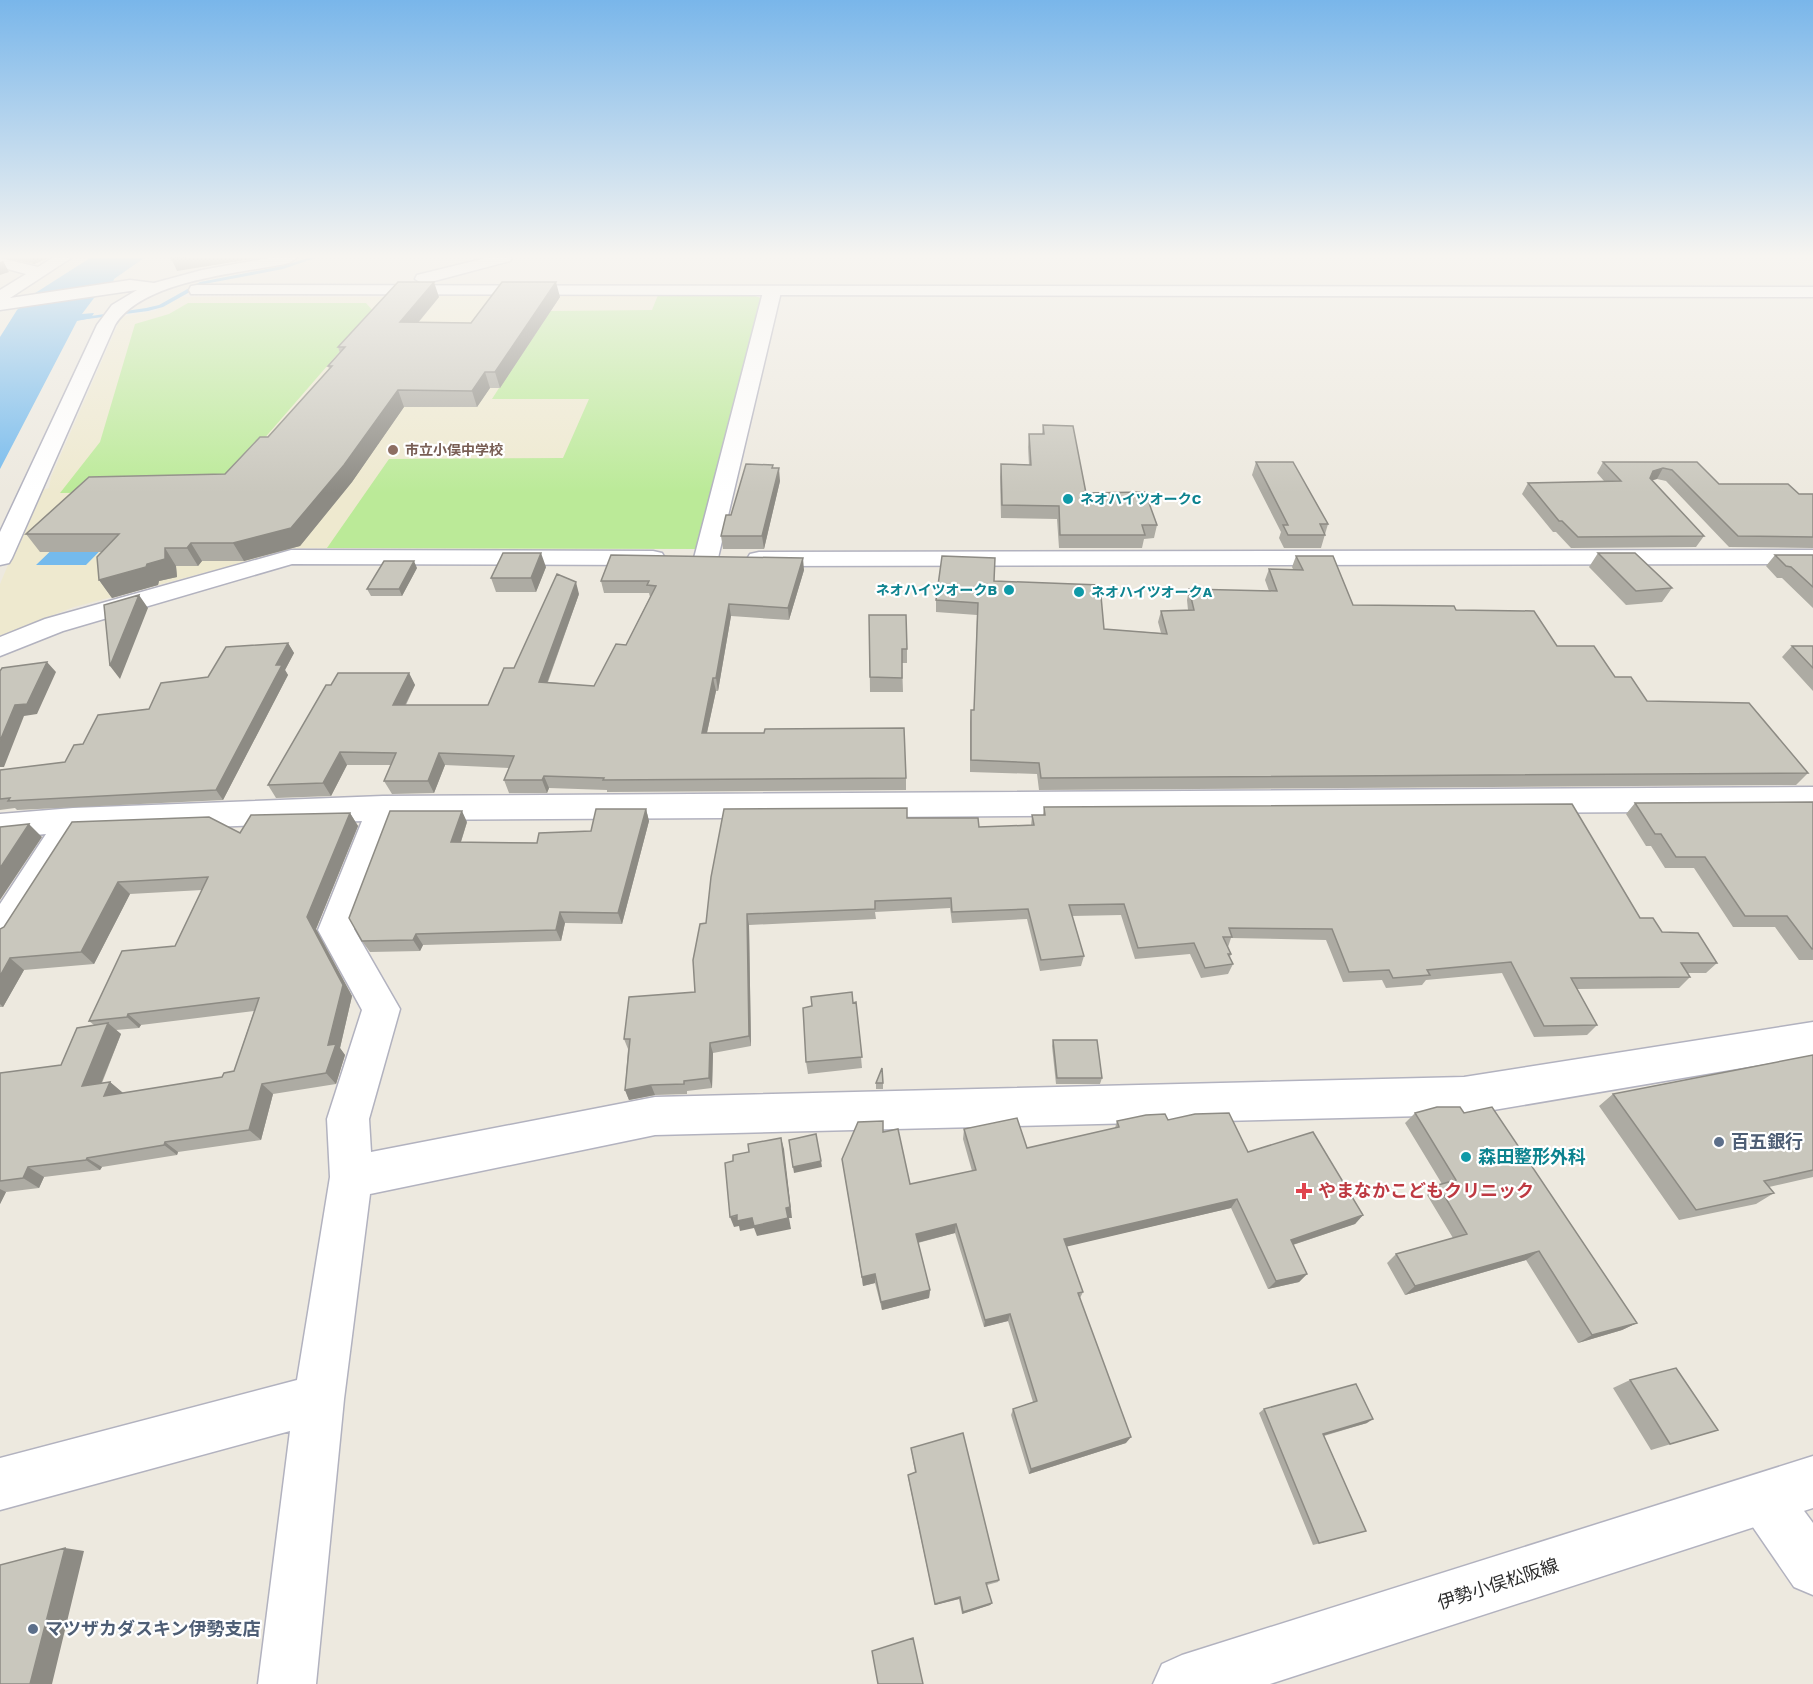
<svg xmlns="http://www.w3.org/2000/svg" width="1813" height="1684" viewBox="0 0 1813 1684" font-family="'Work Sans','Noto Sans JP',sans-serif">
<style>
.education{fill:#eee9cf}
.pitch{fill:#bbea98}
.water{fill:#74baed}
.lines{fill:none;stroke-linecap:round;stroke-linejoin:round}
.stream{fill:#74baed;fill-rule:evenodd}
.minor-casing{stroke:#b2b2bf;stroke-width:3}
.tertiary-casing{stroke:#b2b2bf;stroke-width:3}
.secondary-casing{stroke:#b2b2bf;stroke-width:3}
.minor{fill:#fff;fill-rule:evenodd}
.tertiary{fill:#fff;fill-rule:evenodd}
.secondary{fill:#fff;fill-rule:evenodd}
.wall{fill:#adaba3;fill-rule:evenodd}
.shaded-wall{fill:#8d8b84}
.building{fill:#c9c7bd;stroke:#8d8b84;stroke-width:1.5}
.education-dot{fill:#8d6e63;stroke:#fff;stroke-width:2}
.culture-dot{fill:#0f9aa8;stroke:#fff;stroke-width:2}
.service-dot{fill:#5c6f8a;stroke:#fff;stroke-width:2}
.health-dot{fill:#e0444e;stroke:#fff;stroke-width:2}
.labels{text-anchor:middle;stroke-width:4.5;stroke-linejoin:round;paint-order:stroke}
.far-education-label{font-size:14px;font-weight:bold;fill:#785e54;stroke:#fff;text-anchor:start}
.far-culture-label{font-size:14px;font-weight:bold;fill:#0d838f;stroke:#fff;text-anchor:start}
.near-service-label{font-size:18px;font-weight:bold;fill:#4e5e75;stroke:#fff;text-anchor:start}
.near-culture-label{font-size:18px;font-weight:bold;fill:#0d838f;stroke:#fff;text-anchor:start}
.near-health-label{font-size:18px;font-weight:bold;fill:#be3a42;stroke:#fff;text-anchor:start}
.near-street-label{font-size:18px;fill:#2c2c2c;stroke:#fff}
</style>
<rect width="100%" height="100%" fill="#ede9df"/>
<!-- education -->
<path class="education" d="M418 295 755 296 761 298 699 549 299 548 74 607 0 636V584L39 491 49 488 51 477 121 317 155 311 182 297H415Z"/>
<!-- pitch -->
<path class="pitch" d="M658 295 755 296 761 298 699 549 327 548 389 459 563 458 589 399H492L548 311 652 310Z
M188 303H366L374 312 222 487 156 492 60 493 100 442 135 324 169 314Z"/>
<!-- water -->
<path class="water" d="M90 258H144L114 279 113 283 94 298 82 314 94 313 91 318 77 321 0 469V337L17 310 29 297Z
M87 516H134L86 565H36Z"/>
<g class="lines">
<!-- stream -->
<path class="stream" d="M308 258H315L283 269 204 284 163 307 148 311 80 320 77 318 146 308 159 305 200 282 282 266Z"/>
<!-- minor casing -->
<g class="minor-casing">
<path id="minor" d="M0 258 38 267 52 258H71L10 298 130 280 154 283 202 270 269 258H297L289 263C240 274 144 279 115 325L12 558 9 563 0 565V532L97 325 112 305 137 290 0 310V290L26 274 0 267Z
M772 287 778 288 781 292 718 558 715 563 706 565 697 563 694 558 763 292 766 288Z
M291 550 653 551 662 553 665 558 662 563 653 565 292 564 63 631 0 656V637L45 619Z
M1813 550V564L759 566 750 564 747 559 750 554 759 552Z
M1813 787V811L395 820 354 929 400 1009 369 1119 371 1152 655 1097 1464 1077 1813 1022V1056L1464 1115 655 1135 370 1194 344 1399 316 1684H258L290 1431 0 1510V1458L297 1380 330 1177 327 1119 362 1010 318 930 362 821 82 832 16 938 0 942V904L46 834 0 838V814L73 808 383 796Z
M1764 1473 1782 1481 1813 1523V1595L1794 1587 1746 1517 1738 1499 1746 1481Z"/>
</g>
<!-- tertiary casing -->
<g class="tertiary-casing">
<path id="tertiary" d="M486 258H512L510 261 423 284 415 279 417 275Z
M197 285 1813 287V297L191 294 189 290 191 286Z"/>
</g>
<!-- secondary casing -->
<g class="secondary-casing">
<path id="secondary" d="M1813 1456V1508L1270 1684H1153L1162 1664 1182 1655Z"/>
</g>
<!-- minor -->
<use href="#minor" class="minor"/>
<!-- tertiary -->
<use href="#tertiary" class="tertiary"/>
<!-- secondary -->
<use href="#secondary" class="secondary"/>
</g>
<!-- wall -->
<path class="wall" d="M5 258H48L34 264Z
M439 297 418 323H471L560 297 500 388H490L477 407H404L352 482 300 546 244 561H202L198 566H176L177 577 159 581 158 585 112 598 99 580 102 552H40L26 534 225 474 268 437 329 369 328 366 340 353 338 347Z
M1043 425 1086 493 1157 525 1154 538 1144 539 1142 548H1059L1057 519 1001 518 1000 477 1001 464 1029 465 1028 447 1029 434H1042Z
M1256 462 1328 524 1321 548H1284L1279 538 1281 532 1252 475Z
M1603 462H1697L1719 484 1799 494H1813V548L1729 547 1666 481 1657 479 1652 480 1704 536 1696 547 1571 548 1556 532H1553L1522 494 1528 483 1604 481 1597 473Z
M773 468 780 481 764 549H723L721 536 731 515Z
M1598 553 1672 588 1662 602 1626 605 1589 567Z
M1775 555H1813V608L1782 578H1777L1766 566Z
M1296 556 1353 605 1456 610 1557 646 1615 677 1647 701 1808 773 1796 785 1039 790 1037 774 970 772V722L971 710H974L977 615 936 612V600L994 581 1104 629 1161 633 1158 622 1161 611 1188 610 1187 600 1189 589 1269 591 1265 580 1269 569H1293L1292 567Z
M546 567 536 592H496L491 578Z
M417 568 402 596H371L367 589Z
M804 570 789 620 731 616 718 691H716L707 733 906 778V790L607 792V790L549 788 547 793H509L504 780 509 768 445 765 434 793 392 794 384 781 391 765H347L331 796 276 798 268 785 331 685 409 673 415 685 406 705H488L514 668 579 594 548 682 594 686 626 645 650 597 649 593H604L601 581Z
M869 615 907 649V663H902L903 692H870Z
M288 643 294 653 285 670 288 675 223 800 17 810 15 808 0 810V770L65 762 83 744 208 677Z
M1792 646H1813V691L1782 657Z
M1813 802V960H1799L1775 927H1733L1694 868H1665L1651 846H1646L1626 814 1635 803Z
M1044 807 1640 918 1662 932 1717 963 1706 973H1688L1690 977 1679 988 1577 989 1597 1025 1587 1035 1534 1037 1502 973 1426 980 1422 985 1386 988 1382 980 1343 982 1326 940 1231 938 1228 947 1231 954 1230 957 1233 964 1228 974 1201 978 1190 954 1135 959 1121 915 1072 916 1084 956 1081 966 1040 971 1027 919 952 923 950 908 875 912 876 919 749 925 751 1046 713 1053 712 1088 687 1091V1094L655 1095 629 1100 625 1090 628 1049 624 1039 695 992 706 923 907 818 979 827 1031 826 1032 815H1043Z
M646 809 649 821 622 924 565 923 561 941 423 945 420 951 370 952 362 941 467 822 461 842 537 843 591 831Z
M350 813 358 826 316 929 352 996 340 1048 345 1055 336 1084 273 1094 261 1140 178 1152 177 1155 102 1167 100 1170 44 1177 39 1188 6 1192 0 1204V1073L61 1065 94 1025 89 1021 175 946 202 890 130 894 94 964 24 970 3 1007H0V929L240 833ZM254 1011 234 1071 222 1077 123 1093 110 1082 102 1083 121 1034 116 1030 139 1028 141 1025Z
M856 1002 862 1068 808 1074 806 1062 853 1003Z
M1053 1040 1102 1078 1100 1084H1056L1052 1046Z
M1813 1055V1177L1769 1187 1774 1193 1756 1204 1679 1220 1599 1106 1613 1094Z
M883 1075V1089H876V1083Z
M1415 1113H1464L1637 1323 1622 1330 1578 1343 1526 1260 1405 1295 1387 1263 1396 1254 1453 1238 1427 1195 1438 1185 1442 1184 1405 1123Z
M1168 1120 1248 1152 1363 1215 1355 1224 1293 1245 1307 1274 1299 1282 1268 1289 1231 1208 1066 1246 1083 1292 1080 1298 1126 1443 1029 1474 1011 1415 1013 1409 1033 1402 1008 1321 984 1327 955 1233 918 1243 930 1290 929 1298 882 1310 875 1283 863 1286 842 1159 883 1132 910 1184 972 1171 963 1139 964 1129 1027 1148 1115 1128 1117 1121Z
M1630 1380 1718 1430 1651 1450 1613 1388Z
M1264 1409 1367 1423 1324 1436 1366 1531 1313 1545 1259 1413Z
M911 1448 999 1580 998 1582 987 1585 992 1603 990 1605 962 1614 959 1599 935 1605 908 1477V1475L915 1472Z"/>
<!-- shaded-wall -->
<path class="shaded-wall" d="M30 258H48L34 264Z
M187 258H257L177 271 172 260Z
M3 261 9 272 0 275V262Z
M434 282 439 297 405 338 400 322Z
M556 282 560 297 500 388 495 372Z
M485 372 490 388 477 407 472 391Z
M398 390 404 407 352 482 300 546 244 561 233 543Z
M779 468 780 481 764 549 762 536Z
M1663 468 1657 479 1646 482 1653 471Z
M191 543 202 561 198 566 187 548Z
M165 548 176 566 177 577 159 581 158 585 112 598 99 580 147 564Z
M541 553 546 567 536 592 531 578Z
M803 558 804 570 789 620 788 608Z
M414 561 417 568 402 596 399 589Z
M576 582 579 594 543 694 539 682Z
M139 595 148 608 120 679 110 666Z
M729 604 731 616 718 691 716 678Z
M288 643 294 653 285 670 288 675 223 800 216 790 276 665Z
M47 662 56 672 37 714 24 716 4 767H0V741L15 705Z
M409 673 415 685 399 717 393 705Z
M713 678 716 691 704 746 702 733Z
M340 752 347 765 331 796 323 783Z
M439 753 445 765 434 793 428 781Z
M544 776 549 788 547 793 542 780Z
M646 809 649 821 622 924 618 913Z
M462 811 467 822 457 854 451 842Z
M350 813 358 826 316 929 352 996 340 1048 345 1055 336 1084 326 1073 328 1045 307 917Z
M29 824 42 837 0 900V868Z
M118 882 130 894 94 964 81 952Z
M560 912 565 923 561 941 556 930Z
M747 914 749 925 751 1046 749 1036Z
M416 934 423 945 420 951 413 940Z
M10 958 24 970 3 1007 0 1004V976Z
M128 1014 141 1025 139 1028 127 1017Z
M108 1023 121 1034 96 1096 82 1086Z
M710 1043 713 1053 712 1088 709 1078Z
M110 1082 123 1093 104 1096Z
M262 1084 273 1094 261 1140 249 1130Z
M651 1085 655 1095 629 1100 625 1090Z
M781 1138 784 1149 792 1218H789L791 1229 757 1236 754 1228 740 1231 739 1226 734 1227 730 1217 786 1208Z
M165 1142 178 1152 177 1155 164 1145Z
M87 1158 102 1167 100 1170 86 1160Z
M821 1161 822 1167 794 1173 793 1167Z
M28 1167 44 1177 39 1188 23 1178Z
M0 1189 6 1192 0 1204Z
M1237 1199 1231 1208 1061 1248 1064 1239Z
M1363 1215 1355 1224 1283 1248 1291 1240Z
M956 1224 955 1233 916 1243V1234Z
M1539 1251 1526 1260 1405 1295 1415 1286Z
M875 1274V1283L863 1286 862 1277Z
M1307 1274 1299 1282 1268 1289 1276 1281Z
M930 1290 929 1298 882 1310 881 1302Z
M1010 1314 1008 1321 984 1327 985 1320Z
M1637 1323 1622 1330 1578 1343 1592 1335Z
M1373 1419 1367 1423 1318 1437 1323 1434Z
M1131 1437 1126 1443 1029 1474 1031 1469Z
M65 1548 84 1551 52 1684H30Z
M960 1597 959 1599 935 1605V1604Z
M992 1603 990 1605 962 1614 963 1612Z"/>
<!-- building -->
<path class="building" d="M171 258H187L172 260Z
M398 282H434L400 322 471 323 502 282H556L495 372H485L472 391 398 390 344 465 291 528 233 543H191L187 548H165V559L147 564 146 567 99 580 97 557 119 534H26L89 477 225 474 260 437H268L332 366H328L345 347H338Z
M1043 425 1073 426 1086 493 1145 492 1157 525H1142L1145 535H1060L1059 506 1002 505 1001 464 1031 465 1029 434H1044Z
M1256 462H1293L1328 524H1320L1325 535H1288L1283 525H1288Z
M1603 462H1697L1719 484H1788L1799 494H1813V537L1738 536 1672 470 1663 468 1653 471 1650 478 1704 536 1578 537 1562 521H1559L1528 483 1621 481Z
M746 464 773 465 772 468H779L762 536H721L726 515H731Z
M503 553H541L531 578H491Z
M1598 553H1635L1672 588 1636 591Z
M611 555 803 558 788 608 729 604 716 678H713L702 733H764L765 729 904 728 906 778 603 780 604 778 544 776 542 780H504L514 756 439 753 428 781H384L396 753 340 752 323 783 268 785 326 685H331L338 673H409L393 705H488L504 668H514L557 574 576 582 539 682 594 686 616 644 626 645 656 586 647 585 649 581H601Z
M1775 555H1813V587L1791 567 1786 566Z
M942 556 995 558 994 581 1100 585 1104 629 1167 634 1161 611 1194 610 1189 589 1277 591 1269 569 1303 570 1296 556H1333L1353 605 1454 606 1456 610 1534 611 1557 646H1594L1615 677H1631L1647 701 1749 703 1808 773 1041 778 1039 763 971 760V710H974L978 603 936 600Z
M384 561H414L399 589H367Z
M139 595 110 666 104 605Z
M869 615H906L907 649H902V678L870 677Z
M288 643 276 665H282L216 790 8 801 10 798 0 799V770L65 762 74 745 83 744 98 715 149 709 161 683 208 677 226 647Z
M1792 646H1813V668Z
M47 662 27 704 15 705 0 741V671L2 668Z
M1813 802V949H1812L1787 916H1745L1705 857H1676L1661 834H1655L1635 803Z
M1572 804 1640 918H1653L1662 932 1698 933 1717 963H1681L1690 977 1571 978 1597 1025 1544 1026 1511 962 1427 970 1430 975 1393 978 1389 970 1349 972 1332 929 1229 928 1232 937H1223L1231 954H1228L1233 964 1205 968 1194 943 1138 948 1124 904 1069 905 1084 956 1041 960 1028 909 952 912 951 898 875 901V909L747 914 749 1036 710 1043 709 1078 684 1081V1084L651 1085 625 1090 630 1039H624L629 997 695 992 693 960 700 924 706 923 711 877 724 809 907 808V818H978L979 827 1034 825 1032 815H1045L1044 807Z
M596 809H646L618 913 560 912 556 930 416 934 413 940 362 941 349 918 390 811H462L451 842 537 843 539 833 591 831Z
M350 813 307 917 343 985 328 1045 336 1044 326 1073 262 1084 249 1130 165 1142 164 1145 87 1158 86 1160 28 1167 23 1178 0 1181V1073L61 1065 77 1028 108 1023 82 1086 110 1082 104 1096 222 1077 224 1073 234 1071 259 998 128 1014 127 1017 89 1021 122 951 175 946 208 877 118 882 81 952 10 958 0 976V929L4 927 72 822 209 817 240 833 251 815Z
M29 824 0 868V827Z
M852 992 853 1003 856 1002 862 1057 806 1062 803 1008 812 1006 811 997Z
M1053 1040H1097L1102 1078H1057Z
M1813 1055V1170L1764 1181 1774 1193 1696 1210 1613 1094Z
M882 1068 883 1083H876Z
M1437 1107H1460L1464 1113 1492 1107 1637 1323 1592 1335 1539 1251 1415 1286 1396 1254 1467 1234 1438 1185 1456 1180 1415 1113Z
M1229 1113 1248 1152 1313 1132 1363 1215 1291 1240 1307 1274 1276 1281 1237 1199 1064 1239 1083 1292 1078 1293 1131 1437 1031 1469 1013 1409 1037 1401 1010 1314 985 1320 956 1224 916 1234 930 1290 881 1302 875 1274 862 1277 842 1159 858 1122 883 1121V1132L898 1129 910 1184 976 1170 964 1129 1017 1118 1027 1148 1119 1127 1117 1121 1146 1115 1165 1114 1168 1120 1195 1114Z
M816 1134 821 1161 793 1167 789 1140Z
M781 1138 790 1207 786 1208 788 1218 754 1226 752 1218 737 1221V1215L730 1217 725 1163 733 1161V1155L749 1152 748 1144Z
M1676 1368 1718 1430 1670 1444 1630 1380Z
M1356 1384 1373 1419 1323 1434 1366 1531 1319 1543 1264 1409Z
M963 1433 999 1580 986 1583 992 1603 963 1612 960 1597 935 1604 908 1475 916 1472 911 1448Z
M65 1548 30 1684H0V1565Z
M913 1638 923 1684H878L872 1651Z"/>
<!-- sky -->
<linearGradient id="sky" x2="0" y2="1"><stop stop-color="#79b6ea"/><stop offset="0.52" stop-color="#f7f5f1"/><stop offset="1" stop-color="#f7f5f1" stop-opacity="0"/></linearGradient>
<rect width="1813" height="493" fill="url(#sky)"/>
<!-- markers -->
<circle class="education-dot" cx="393" cy="450" r="6"/>
<g class="culture-dot">
<circle cx="1068" cy="499" r="6"/>
<circle cx="1009" cy="590" r="6"/>
<circle cx="1079" cy="592" r="6"/>
<circle cx="1466" cy="1157" r="6"/>
</g>
<g class="service-dot">
<circle cx="1719" cy="1142" r="6"/>
<circle cx="33" cy="1629" r="6"/>
</g>
<path class="health-dot" d="M1301 1182h6v6h6v6h-6v6h-6v-6h-6v-6h6z"/>
<g class="labels">
<!-- far-education labels -->
<g class="far-education-label">
<text x="405" y="455">市立小俣中学校</text>
</g>
<!-- far-culture labels -->
<g class="far-culture-label">
<text x="1080" y="504">ネオハイツオークC</text>
<text x="997" y="595" text-anchor="end">ネオハイツオークB</text>
<text x="1091" y="597">ネオハイツオークA</text>
</g>
<!-- near-service labels -->
<g class="near-service-label">
<text x="1731" y="1148">百五銀行</text>
<text x="45" y="1635">マツザカダスキン伊勢支店</text>
</g>
<!-- near-culture labels -->
<g class="near-culture-label">
<text x="1478" y="1163">森田整形外科</text>
</g>
<!-- near-health labels -->
<g class="near-health-label">
<text x="1318" y="1197">やまなかこどもクリニック</text>
</g>
<!-- near-street labels -->
<g class="near-street-label">
<text transform="translate(1498 1584) rotate(-18)" y="6">伊勢小俣松阪線</text>
</g>
</g>
</svg>
